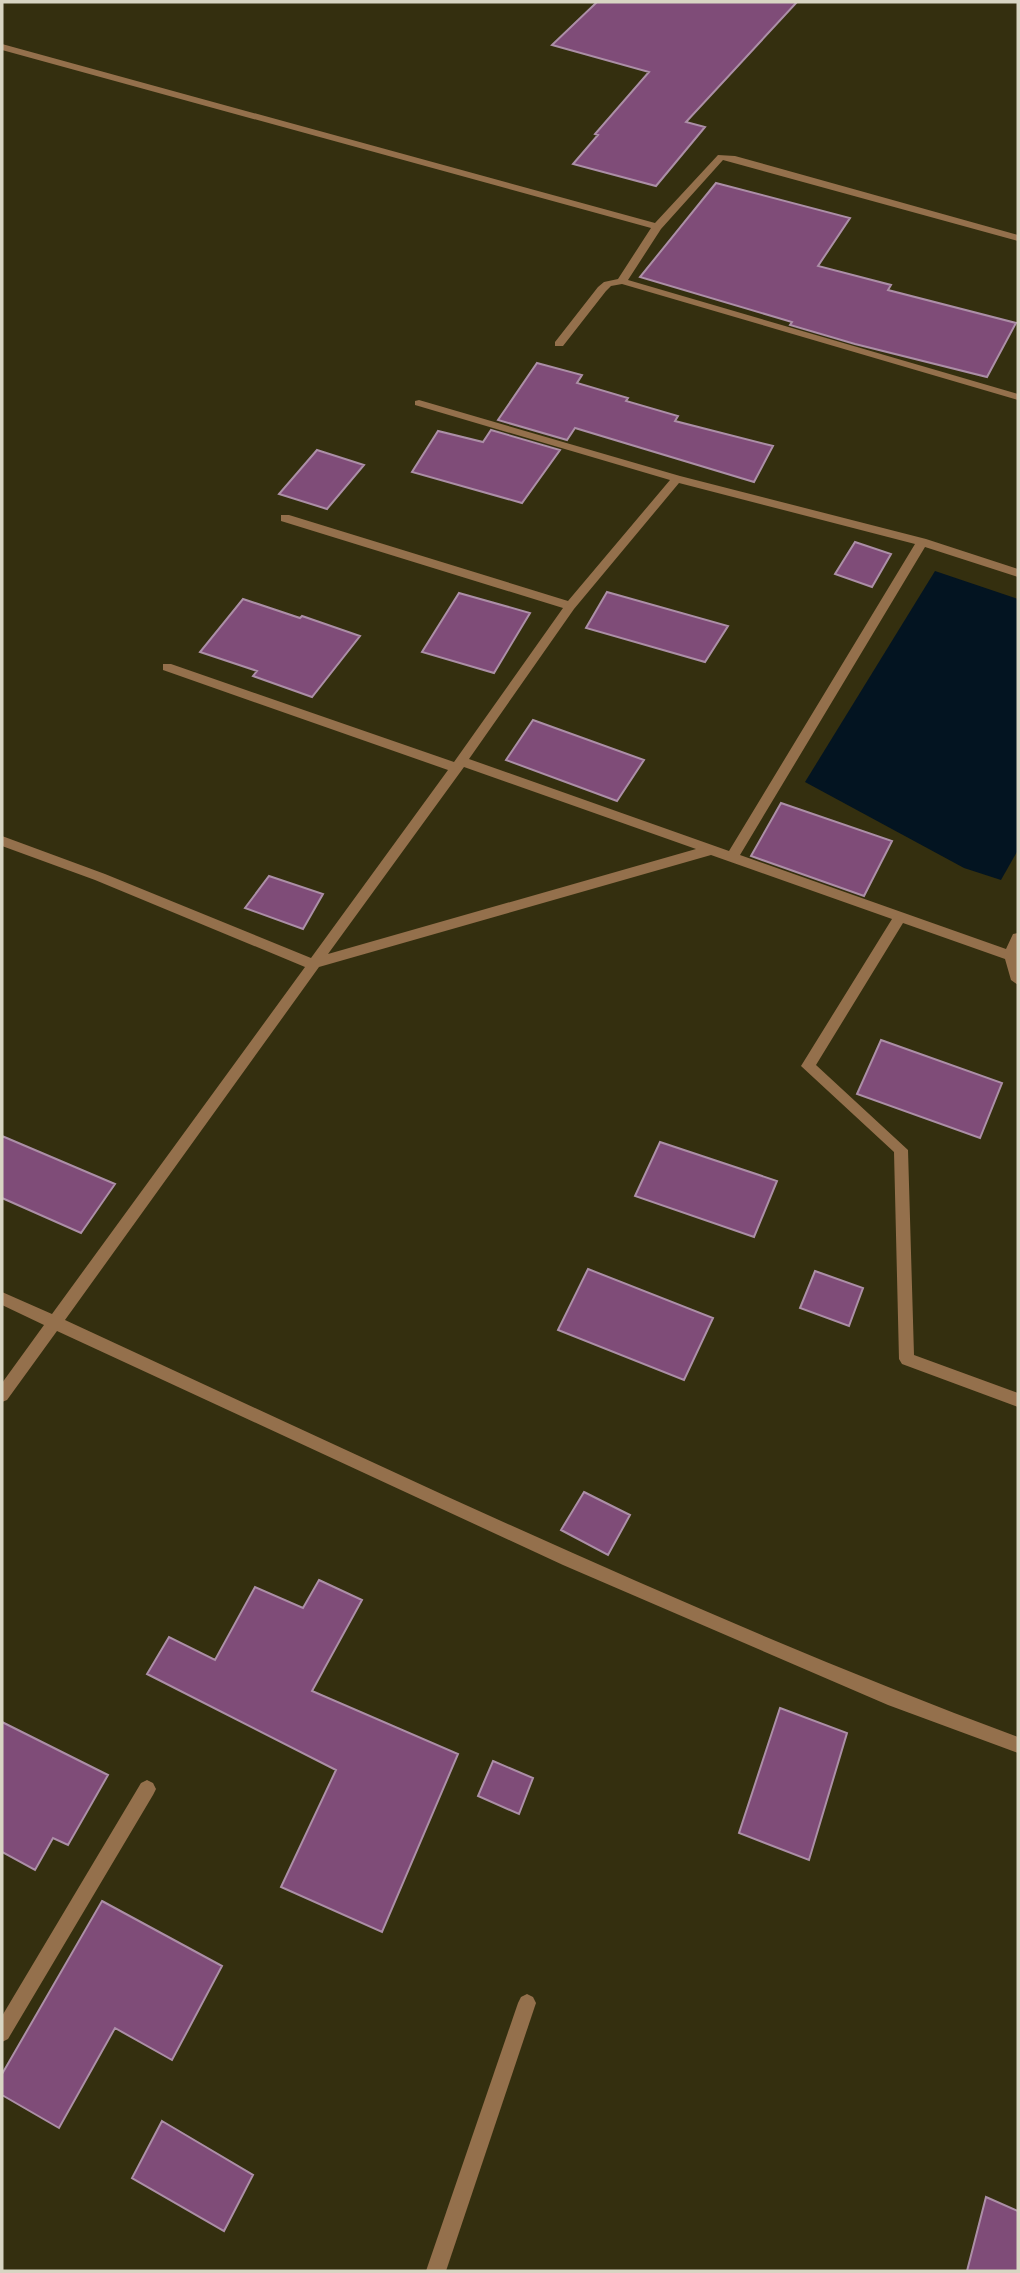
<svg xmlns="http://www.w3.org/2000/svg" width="1020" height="2273" viewBox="0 0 1020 2273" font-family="'Titillium Web',sans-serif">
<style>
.water{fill:#031421}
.building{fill:#7f4c78;stroke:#ac8fa7;stroke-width:2}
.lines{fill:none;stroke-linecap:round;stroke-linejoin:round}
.service{fill:#94704c;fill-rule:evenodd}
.minor{fill:#94704c;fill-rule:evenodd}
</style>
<rect width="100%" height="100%" fill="#342f0f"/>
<!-- water -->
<path class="water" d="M935 571 1018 599V850L1001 880 964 868 805 782Z"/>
<!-- building -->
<path class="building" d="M597 2H797L686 122 705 127 656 186 573 164 598 135 595 134 649 72 552 45Z
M716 183 850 218 818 266 891 285 888 290 1016 323 987 377 855 344 790 325 792 322 640 277Z
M537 363 582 375 577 383 628 398 626 401 678 416 675 421 773 446 754 482 575 428 567 440 498 420Z
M491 430 560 450 522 503 412 472 438 431 483 442Z
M317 450 364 465 327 509 279 494Z
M855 542 891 554 872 587 835 574Z
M607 592 728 626 705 662 586 628Z
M459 593 530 613 494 673 422 652Z
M243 599 300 618 302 616 360 636 312 697 253 676 257 671 200 652Z
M533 720 644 760 617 801 506 760Z
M781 803 892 841 864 896 751 856Z
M269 876 323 894 303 929 245 908Z
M881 1040 1002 1083 980 1138 857 1094Z
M2 1136 115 1184 81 1233 2 1198Z
M660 1142 777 1181 754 1237 635 1196Z
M588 1269 713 1318 684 1380 558 1330Z
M815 1271 863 1288 849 1326 800 1308Z
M584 1492 630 1515 608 1555 561 1530Z
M319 1580 362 1600 312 1691 458 1754 382 1932 281 1887 336 1770 147 1674 169 1637 215 1660 255 1587 303 1608Z
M780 1708 847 1733 809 1860 739 1833Z
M2 1722 108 1775 68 1845 53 1838 35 1870 2 1852Z
M493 1761 533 1778 519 1814 478 1796Z
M102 1901 222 1966 172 2060 115 2028 59 2128 2 2095V2074Z
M162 2121 253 2175 224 2231 132 2178Z
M986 2197 1018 2211V2271H967Z"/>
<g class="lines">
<!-- service -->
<path class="service" d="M527 1994 533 1997 536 2003 446 2271H426L518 2003 521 1997Z"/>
<!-- minor -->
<path class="minor" d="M2 44 655 223 718 155 735 156 1018 235V241L723 160 661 229 628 280 1018 394V400L622 284 611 286 606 291 563 346H555V342L598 287 604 282 618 279 651 228 2 50Z
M419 400 680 476 926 539 1018 569V577L925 547 740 855 1006 949 1013 934 1018 933V985L1011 980 1005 959 903 923 816 1065 908 1150 914 1355 1018 1393V1407L902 1364 899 1359 894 1152 801 1066 892 919 711 855 319 967 65 1320C380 1465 693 1616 1018 1737V1753L888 1705 563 1565 57 1331 7 1400 2 1402V1383L44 1325 2 1305V1292L52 1314 305 967 95 880 2 846V836L105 874 311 958 448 770 163 670V664H171L454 762 563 608 281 521V515H289L568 601 670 480 415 405V401ZM679 483 915 544 729 851 469 759 574 609ZM464 767 696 849 328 954Z
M147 1780 153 1783 156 1789 153 1795 8 2039 2 2042V2016L141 1783Z"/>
</g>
<!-- border -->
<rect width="1020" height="2273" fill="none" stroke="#d8d5c3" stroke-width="7"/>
</svg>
